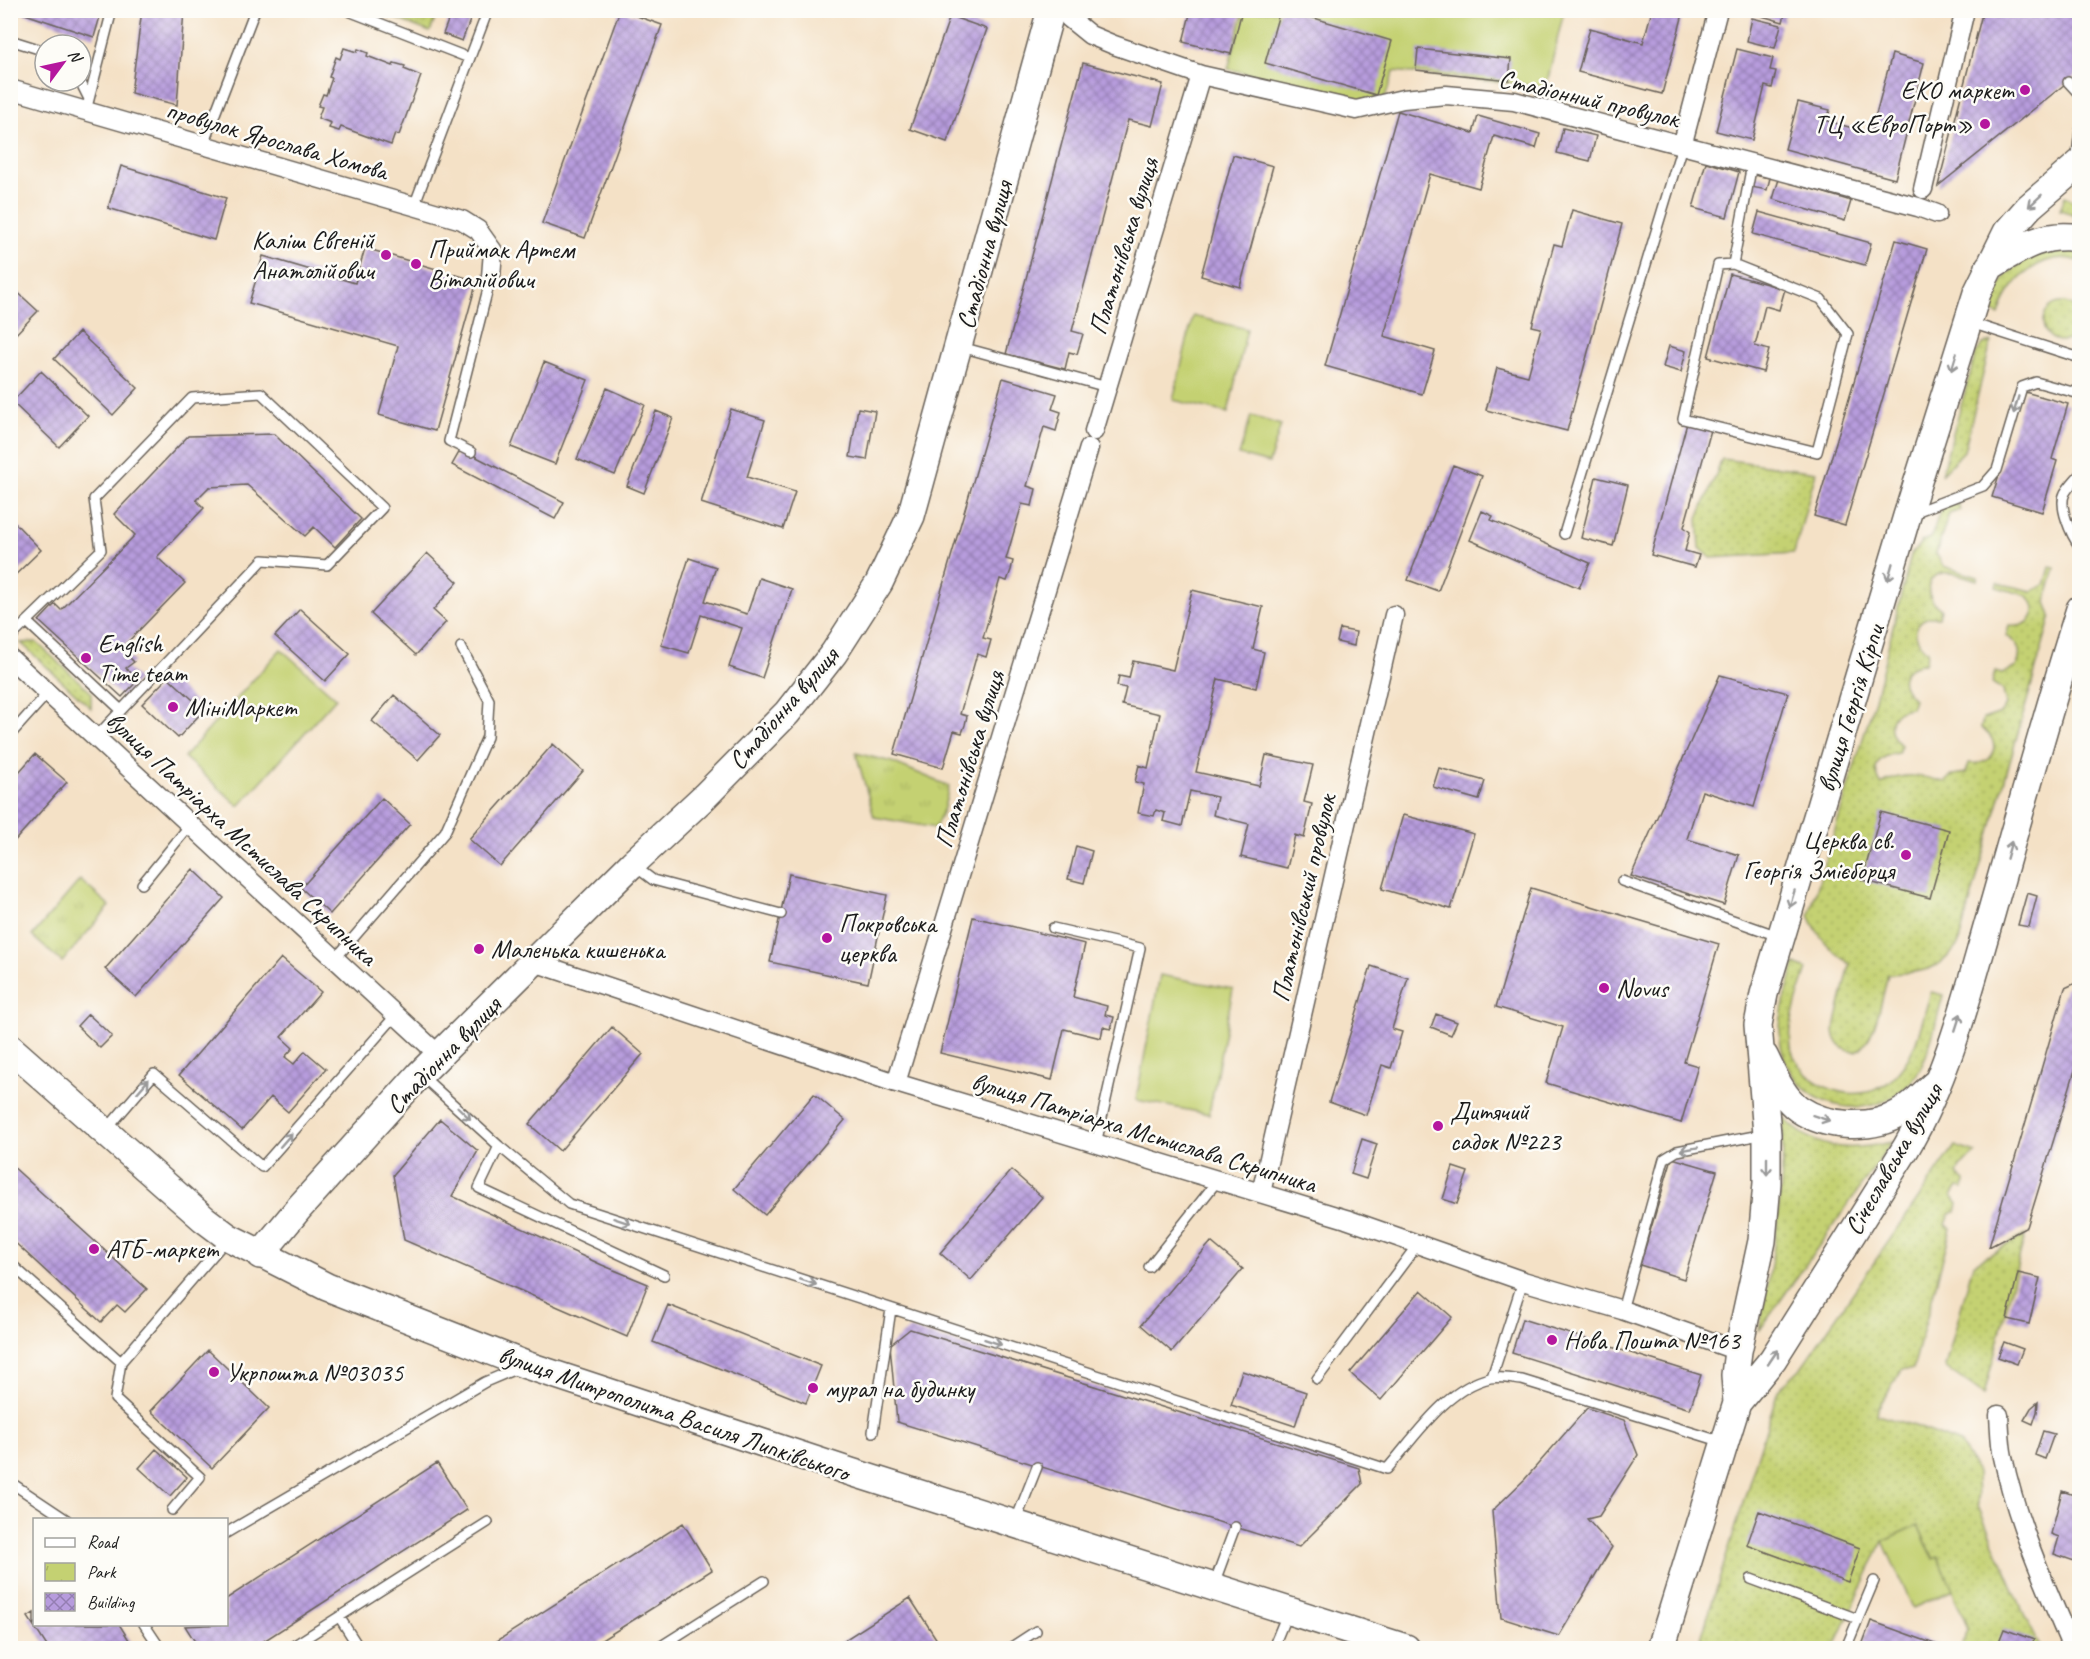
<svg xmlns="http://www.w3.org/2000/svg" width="2090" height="1659" viewBox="0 0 2090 1659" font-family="Caveat,sans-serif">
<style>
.grass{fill:url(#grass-dots);stroke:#707647;stroke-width:1.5}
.park{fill:url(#park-tufts);stroke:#707647;stroke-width:1.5}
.pitch{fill:#c4d172;stroke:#707647;stroke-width:1.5}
.building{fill:url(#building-cross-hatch)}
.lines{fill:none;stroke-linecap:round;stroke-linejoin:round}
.lane-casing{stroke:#686158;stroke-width:12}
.street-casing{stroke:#686158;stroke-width:21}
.secondary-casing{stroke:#686158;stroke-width:30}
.lane{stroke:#fff;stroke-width:9}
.street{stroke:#fff;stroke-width:18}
.secondary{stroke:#fff;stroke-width:27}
.oneway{stroke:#999}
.poi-dot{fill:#b5179e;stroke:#fdfcf7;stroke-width:2}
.labels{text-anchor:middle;stroke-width:5;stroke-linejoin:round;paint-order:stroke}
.poi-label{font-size:26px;fill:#1c1c1c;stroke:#fdfcf7;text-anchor:start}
.street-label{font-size:26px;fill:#1c1c1c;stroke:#fdfcf7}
</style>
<defs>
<pattern id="grass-dots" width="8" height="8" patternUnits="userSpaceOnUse" patternTransform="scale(1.5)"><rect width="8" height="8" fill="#c4d172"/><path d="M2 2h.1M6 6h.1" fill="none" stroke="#a8b362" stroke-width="1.8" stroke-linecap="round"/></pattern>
<pattern id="park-tufts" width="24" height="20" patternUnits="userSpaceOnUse" patternTransform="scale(1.5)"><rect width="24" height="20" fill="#c4d172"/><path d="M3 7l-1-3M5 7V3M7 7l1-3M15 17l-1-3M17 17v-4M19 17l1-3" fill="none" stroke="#a8b362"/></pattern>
<pattern id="building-cross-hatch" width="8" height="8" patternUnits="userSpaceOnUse" patternTransform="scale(1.5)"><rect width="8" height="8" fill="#b79cdd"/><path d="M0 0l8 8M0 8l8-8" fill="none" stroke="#947eb2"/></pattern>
</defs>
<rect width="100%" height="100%" fill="#fdfcf7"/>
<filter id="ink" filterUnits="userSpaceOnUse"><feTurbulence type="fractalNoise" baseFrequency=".0167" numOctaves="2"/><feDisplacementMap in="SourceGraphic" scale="12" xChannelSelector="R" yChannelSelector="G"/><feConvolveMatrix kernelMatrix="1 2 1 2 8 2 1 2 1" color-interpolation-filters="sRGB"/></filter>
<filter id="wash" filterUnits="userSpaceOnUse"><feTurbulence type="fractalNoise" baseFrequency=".008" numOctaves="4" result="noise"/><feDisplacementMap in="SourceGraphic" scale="24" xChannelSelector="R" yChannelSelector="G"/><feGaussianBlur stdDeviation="1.35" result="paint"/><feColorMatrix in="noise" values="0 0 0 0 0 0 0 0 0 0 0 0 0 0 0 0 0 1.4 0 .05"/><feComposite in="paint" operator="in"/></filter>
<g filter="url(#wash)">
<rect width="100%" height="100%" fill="#f4e1c6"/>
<!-- grass -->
<path class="grass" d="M2065 196 2079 204V216L2060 210Z
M2064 249 2079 253V261C2043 249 2008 281 1999 315L1989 310 2005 275 2031 256Z
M2043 322a19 19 0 1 1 38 0a19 19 0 1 1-38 0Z
M1991 342 1964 451 1941 475 1976 353 1983 344Z
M1722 459 1816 472 1794 553 1711 558 1700 548 1698 519Z
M1958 504 1960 510 1949 514 1936 553 1943 566 1978 577 1977 580C1967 577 1953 571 1943 573 1922 577 1926 600 1941 609L1939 617C1914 614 1908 638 1928 651L1925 663C1900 667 1895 682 1914 699L1911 708C1888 710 1884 731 1901 745L1898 753C1879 756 1870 765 1881 784 1903 772 1920 775 1944 782L1953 775 1966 773 1969 763C1995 767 2003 741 1981 728L1983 719 2001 713 2006 705 2003 690 1992 683 1995 672 2002 674 2016 667C2023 654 2019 643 2006 636L2009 626C2029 628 2042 614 2028 596L1996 587 1997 583 2032 591 2045 585 2050 567 2055 568 2046 602 2051 616 1958 945C1937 973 1921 972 1888 974 1883 992 1873 1062 1847 1050 1839 1047 1835 1039 1834 1031L1850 964C1830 949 1819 939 1809 915L1875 699 1911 555 1922 541 1931 538 1942 505Z
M36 642 91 692V708L21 643Z
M1795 964 1807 969C1800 991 1784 1031 1793 1054 1805 1085 1847 1102 1877 1089 1887 1085 1895 1077 1901 1069 1918 1048 1923 1016 1931 992L1943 995C1936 1021 1931 1051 1917 1074 1883 1126 1800 1115 1783 1054 1774 1024 1787 993 1795 964Z
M1783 1117C1815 1151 1848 1152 1892 1142L1759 1331C1773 1259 1785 1191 1783 1117Z
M1955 1146 1976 1153 1960 1167 1957 1174 1965 1181 1964 1188 1958 1187 1952 1196 1958 1204 1956 1212 1950 1213 1946 1225 1951 1228 1913 1369H1902L1878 1408 1877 1415 1915 1426 1960 1443 1977 1473 1978 1505 2023 1612 2041 1648H1960L1968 1629 1939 1558 1934 1560 1918 1525 1883 1541 1834 1648H1698L1778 1390 1800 1369Z
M2025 1235 1984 1395 1945 1367 1973 1264Z"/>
<!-- park -->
<path class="park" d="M376 11H438L430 32Z
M856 753 892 762 949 786 944 808 935 828 874 817Z
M80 880 110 906 62 962 32 936Z"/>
<!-- pitch -->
<path class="pitch" d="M1244 11H1564L1546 87 1394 71 1385 98 1371 102 1228 69Z
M1193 316 1247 329 1228 413 1173 400Z
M1251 416 1281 425 1269 463 1239 455Z
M281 649 336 698 239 806 184 757Z
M1160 975 1233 989 1209 1114 1136 1100Z
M1918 1525 1933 1559 1938 1557 1953 1590 1913 1608 1883 1541Z"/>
<g id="blocks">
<!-- building -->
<path class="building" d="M13 10H102L94 37Z
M142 10H184L177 105 131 93Z
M452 10H474L462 41 443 34Z
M620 10 662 25 585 238 542 223Z
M1191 10H1242L1231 54 1183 42Z
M1280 10H1287L1392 41 1376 95 1265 63Z
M1652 10H1684L1662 94 1578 72 1590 28 1643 43Z
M1741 10H1786L1783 22Z
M1983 10H2080V72L1938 186Z
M950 16 987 29 947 142 910 129Z
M1752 18 1781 25 1775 48 1747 41Z
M344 48 357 52 358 49 368 53 367 56 393 66 394 63 405 66 404 69 421 76 399 135 395 134 391 145 341 127 339 131 329 128 331 123 318 118 322 107 318 106 323 94 326 95 332 78 329 77 336 57 340 59Z
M1418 49 1511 59 1509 80 1416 70Z
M1737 49 1773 58 1770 70 1776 71 1772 88 1765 86 1752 140 1716 131Z
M1892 54 1924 63 1895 179 1785 149 1798 102 1830 110 1827 121 1871 133Z
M1083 63 1163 84 1152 126 1128 120 1072 331 1083 334 1077 354 1069 352 1065 369 1006 354Z
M1398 111 1473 133 1478 116 1540 134 1536 148 1494 136 1479 188 1430 174 1384 336 1435 351 1422 394 1325 366Z
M1563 128 1596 136 1590 161 1557 153Z
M1233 155 1273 166 1240 287 1201 276Z
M1706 162 1739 172 1727 217 1693 208Z
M121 166 226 198 214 240 108 208Z
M1753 175 1770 178 1767 190 1751 187Z
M1779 179 1851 201 1845 221 1773 199Z
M1572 210 1622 224 1567 431 1486 410 1497 368 1528 376 1541 328 1532 326 1554 244 1562 246Z
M1759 212 1871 243 1865 265 1753 234Z
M1896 240 1927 249 1845 525 1814 516Z
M365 248 477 281 435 431 379 415 398 346 249 303 263 256 355 283Z
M1730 274 1785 289 1779 310 1765 306 1755 346 1769 350 1763 372 1708 357Z
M13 288 38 311 10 340V291Z
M79 332 138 388 113 415 54 359Z
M1669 346 1686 351 1681 372 1663 367Z
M544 362 588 380 555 464 511 447Z
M41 371 88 416 59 447 12 402Z
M1003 378 1057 394 1052 409 1061 412 1056 431 1044 427 1027 486 1036 489 1032 506 1022 504 1006 559 1013 561 1011 570 1007 581 1000 579 983 638 991 640 989 647 986 657 977 654 960 714 967 716 965 725 962 733 954 731 943 768 894 754Z
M607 388 645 405 615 475 577 459Z
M2025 392 2068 404 2052 459 2057 461 2042 512 1992 497Z
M858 408 875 411 867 460 850 457Z
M731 409 765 420 747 477 795 492 783 529 701 503Z
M656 411 673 418 644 493 627 486Z
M1687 423 1711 430 1684 527 1690 532 1685 551 1699 555 1695 567 1651 555Z
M274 434 361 519 335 547 314 527 305 536 247 485 209 487 196 500 204 508 157 557 185 583 121 649 134 662 126 668 139 679 122 697 39 621 55 604 61 610 135 535 114 514 188 436Z
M461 449 564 502 555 519 452 465Z
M1453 465 1482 476 1438 591 1408 580Z
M1596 477 1628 485 1613 546 1581 538Z
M1482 511 1493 516 1491 520 1590 563 1579 588 1470 540Z
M15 523 41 550 10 580V527Z
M427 553 458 582 433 610 446 622 416 655 371 614Z
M689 558 716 567 705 601 747 614 759 578 792 589 762 678 729 667 742 628 701 615 689 653 661 645Z
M1192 590 1263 607 1253 649 1264 652 1256 688 1218 679 1196 772 1259 786 1266 755 1313 765 1304 802 1312 804 1304 838 1295 835 1287 868 1241 857 1249 824 1213 815 1217 797 1190 791 1182 826 1163 821 1165 813 1156 810 1154 816 1138 813 1144 784 1135 782 1139 765 1148 768 1160 714 1122 705 1126 688 1117 686 1119 676 1129 678 1133 661 1173 670Z
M300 609 350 654 325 681 275 636Z
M1340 629 1356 632 1354 646 1337 642Z
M1720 675 1788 693 1754 807 1702 791 1687 839 1739 855 1724 905 1631 876Z
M168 677 204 710 178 738 142 704Z
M394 695 440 735 418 760 372 721Z
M553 744 583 771 500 866 469 839Z
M35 754 67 782 10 846V782Z
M1439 768 1485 781 1479 800 1433 787Z
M382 798 410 824 330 914 301 888Z
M1881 812 1949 830 1930 898 1862 880Z
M1403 815 1474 834 1451 909 1382 889Z
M1076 846 1092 851 1084 883 1068 879Z
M193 869 224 898 136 997 105 969Z
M789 874 887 895 868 983 770 962Z
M1531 888 1719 944 1684 1062 1698 1066 1681 1123 1546 1083 1563 1027 1496 1007Z
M2027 893 2037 896 2029 927 2018 925Z
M973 917 1085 944 1073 997 1107 1006 1105 1015 1114 1017 1111 1029 1103 1027 1101 1038 1064 1029 1052 1080 940 1053Z
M281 958 321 992 281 1037 293 1048 285 1057 294 1064 305 1051 326 1069 288 1112 271 1097 242 1130 179 1075Z
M1371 966 1408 978 1392 1029 1402 1032 1391 1068 1382 1065 1366 1115 1329 1102Z
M2080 981V1054L2027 1227 1989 1247 2065 988Z
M88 1014 112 1036 100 1048 77 1026Z
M1436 1014 1457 1022 1451 1035 1431 1027Z
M612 1027 643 1054 560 1151 529 1124Z
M814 1094 845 1120 765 1215 734 1189Z
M440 1119 478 1151 452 1196 602 1265 648 1284 627 1337 404 1240 393 1175Z
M1362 1139 1377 1144 1366 1179 1351 1174Z
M1672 1158 1717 1171 1684 1279 1640 1265Z
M10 1164 147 1289 125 1312 117 1305 101 1322 10 1238Z
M1453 1167 1468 1172 1457 1204 1443 1199Z
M1011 1170 1042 1197 971 1280 940 1253Z
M1211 1242 1243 1269 1172 1352 1141 1325Z
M2018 1273 2040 1278 2029 1324 2007 1319Z
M1421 1290 1452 1317 1381 1400 1350 1373Z
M668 1305 821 1366 806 1403 653 1342Z
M1522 1319 1701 1375 1690 1409 1512 1353Z
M910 1329 1359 1468 1362 1484 1299 1547 897 1422 890 1345Z
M2004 1342 2023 1349 2017 1364 1998 1357Z
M208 1350 269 1408 212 1468 151 1411Z
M1242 1371 1306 1392 1295 1426 1231 1405Z
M2038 1402 2037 1412 2033 1424 2024 1420 2031 1408Z
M1587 1408 1624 1420 1638 1455 1599 1516 1587 1519 1612 1547 1559 1636 1501 1618 1492 1511 1525 1479Z
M2043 1431 2054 1434 2045 1459 2035 1455Z
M156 1449 187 1477 170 1496 139 1468Z
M437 1463 467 1510 253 1648H199L185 1626 226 1624V1599Z
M2062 1491 2080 1497V1563L2054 1554 2059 1537 2051 1534Z
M1759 1511 1860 1548 1848 1582 1747 1545Z
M683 1523 712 1570 654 1607 589 1648H486Z
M910 1598 939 1643 930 1648H832Z
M34 1613V1624H119L134 1648H48L28 1617Z
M1871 1621 1940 1646 1939 1648H1861Z
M2004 1629 2034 1640 2031 1648H2011L1998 1644Z"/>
</g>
</g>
<g filter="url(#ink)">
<use href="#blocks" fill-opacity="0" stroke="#686158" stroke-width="1.5"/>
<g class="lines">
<!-- lane casing -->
<g class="lane-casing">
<path id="lane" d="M346 10 469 58
M10 40 45 51
M80 81 89 99
M2068 82 2080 95
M86 111 112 10
M203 145 255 10
M2076 162 2080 131
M414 206 488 10
M1733 264 1821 299 1848 334 1817 452 1683 419 1718 265Z
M1733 264 1752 164
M1971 323 2080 358
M961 347 1107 387
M471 452 449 441 491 277
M2080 474C2075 480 2069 486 2065 493 2058 506 2071 535 2080 547
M1913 513 1983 486 1997 470 2022 387 2036 382 2080 394
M1564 534 1682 146
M27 622 121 710
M10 638 101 550 94 499 192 398 261 393 382 508 327 565 263 560 95 738
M10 735 47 694
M633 865 653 880 781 914
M1622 881 1778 936
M142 884 190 825
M1053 928 1140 948 1096 1144
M335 959 445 832 487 737 489 700 461 647
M422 1076 499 1146 569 1204 1387 1469C1415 1437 1446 1388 1490 1378 1499 1376 1512 1379 1522 1380L1723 1442
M107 1129 154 1074 262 1167 396 1015
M499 1146 479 1188 664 1275
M10 1263 121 1362
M1149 1267 1218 1180
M1622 1310 1664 1159 1677 1151 1765 1134
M1492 1377 1523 1281
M1317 1379 1418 1244
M873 1432 891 1309
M10 1482 67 1520
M172 1510 200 1477 115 1399 121 1362 227 1239
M1016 1520 1037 1467
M226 1533 485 1382 518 1368
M1751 1579 1858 1619 1846 1648
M1214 1584 1235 1527
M340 1618 359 1648
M1858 1619 1874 1581
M144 1624 160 1648
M290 1648 488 1522
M658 1648 764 1581
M1010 1648 1036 1631
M1273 1648 1287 1614"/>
</g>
<!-- street casing -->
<g class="street-casing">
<path id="street" d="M1064 10 1069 18 1090 35 1114 45 1201 75 1356 110 1403 99 1446 95 1514 101 1918 207 1937 214
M10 89 462 220 478 230 493 251 491 277
M1682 146 1718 10
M1923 189 1965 10
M1094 431 1201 75
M10 658 439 1055
M534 962 896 1083 1346 1219 1523 1281 1622 1310 1738 1351
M896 1083 1089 448
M1261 1193 1394 615
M1999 1415C2000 1429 2000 1444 2003 1457 2016 1521 2047 1589 2072 1648"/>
</g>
<!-- secondary casing -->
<g class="secondary-casing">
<path id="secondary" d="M1989 267C2020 248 2042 232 2080 238
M10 1048 204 1219 228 1237 327 1287 526 1365 851 1472 1406 1648
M1764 1056C1773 1074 1782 1097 1799 1109 1827 1128 1872 1130 1900 1113 1914 1105 1924 1093 1936 1083
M260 1255 299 1208 420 1074 632 864 705 796 787 713 834 653 879 583 911 516 1051 10
M1737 1403 1735 1375 1738 1351 1762 1241 1767 1183V1134L1758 1025 1764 994 1907 516 1977 293 2007 232 2029 207 2080 163
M1661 1648 1737 1403 1773 1359 1906 1148C1948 1076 1968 994 1991 914 2020 812 2048 710 2080 609"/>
</g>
<!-- lane -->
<use href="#lane" class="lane"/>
<!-- street -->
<use href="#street" class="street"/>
<!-- secondary -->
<use href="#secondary" class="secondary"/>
</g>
<!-- one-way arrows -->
<defs><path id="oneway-shaft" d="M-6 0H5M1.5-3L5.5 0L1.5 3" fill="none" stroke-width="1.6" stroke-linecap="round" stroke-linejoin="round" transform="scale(1.5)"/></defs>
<g class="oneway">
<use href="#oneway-shaft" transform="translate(2035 201) rotate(137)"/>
<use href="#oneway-shaft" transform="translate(1954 362) rotate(107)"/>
<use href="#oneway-shaft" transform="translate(2016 405) rotate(106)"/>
<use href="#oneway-shaft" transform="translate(1890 572) rotate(106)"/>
<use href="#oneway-shaft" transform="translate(2009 850) rotate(-74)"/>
<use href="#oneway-shaft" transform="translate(1792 899) rotate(107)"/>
<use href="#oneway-shaft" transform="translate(1958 1022) rotate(-72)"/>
<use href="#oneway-shaft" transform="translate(143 1086) rotate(-49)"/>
<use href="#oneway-shaft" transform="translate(464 1113) rotate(44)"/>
<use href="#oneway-shaft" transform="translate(1821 1118) rotate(18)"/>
<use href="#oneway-shaft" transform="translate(286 1140) rotate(-49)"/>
<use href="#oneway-shaft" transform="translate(1689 1149) rotate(170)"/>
<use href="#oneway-shaft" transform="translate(1767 1166) rotate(90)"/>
<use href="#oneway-shaft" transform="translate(622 1221) rotate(18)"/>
<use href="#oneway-shaft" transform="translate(808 1282) rotate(18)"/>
<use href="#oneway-shaft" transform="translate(993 1342) rotate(18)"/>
<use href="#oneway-shaft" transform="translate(1773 1357) rotate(-56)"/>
</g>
</g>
<!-- markers -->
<g class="poi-dot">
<circle cx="2025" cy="90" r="6"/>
<circle cx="1985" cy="124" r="6"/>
<circle cx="386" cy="255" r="6"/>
<circle cx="416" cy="264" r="6"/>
<circle cx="86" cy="658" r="6"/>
<circle cx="173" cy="707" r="6"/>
<circle cx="1906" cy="855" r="6"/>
<circle cx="827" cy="938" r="6"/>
<circle cx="479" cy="949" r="6"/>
<circle cx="1604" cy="988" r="6"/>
<circle cx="1438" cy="1126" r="6"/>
<circle cx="94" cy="1249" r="6"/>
<circle cx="1552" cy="1340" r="6"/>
<circle cx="214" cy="1372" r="6"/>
<circle cx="813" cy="1388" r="6"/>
</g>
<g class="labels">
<!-- poi labels -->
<g class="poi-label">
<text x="2013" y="99" text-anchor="end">ЕКО маркет</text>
<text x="1973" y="133" text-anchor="end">ТЦ «ЕвроПорт»</text>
<text x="374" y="249" text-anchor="end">Каліш Євгеній<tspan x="374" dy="30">Анатолійович</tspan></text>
<text x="428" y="258">Приймак Артем<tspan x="428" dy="30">Віталійович</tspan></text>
<text x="98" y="652">English<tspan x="98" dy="30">Time team</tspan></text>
<text x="185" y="716">МініМаркет</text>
<text x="1894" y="849" text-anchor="end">Церква св.<tspan x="1894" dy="30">Георгія Змієборця</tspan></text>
<text x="839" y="932">Покровська<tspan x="839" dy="30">церква</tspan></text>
<text x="491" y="958">Маленька кишенька</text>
<text x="1616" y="997">Novus</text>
<text x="1450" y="1120">Дитячий<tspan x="1450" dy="30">садок №223</tspan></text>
<text x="106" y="1258">АТБ-маркет</text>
<text x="1564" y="1349">Нова Пошта №163</text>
<text x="226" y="1381">Укрпошта №03035</text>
<text x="825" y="1397">мурал на будинку</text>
</g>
<!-- street labels -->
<g class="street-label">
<text transform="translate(1589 98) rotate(13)" y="9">Стадіонний провулок</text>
<text transform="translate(277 140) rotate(16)" y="9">провулок Ярослава Хомова</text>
<text transform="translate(1123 246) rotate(-73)" y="9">Платонівська вулиця</text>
<text transform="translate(984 255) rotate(-75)" y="9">Стадіонна вулиця</text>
<text transform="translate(783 708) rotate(-49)" y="9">Стадіонна вулиця</text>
<text transform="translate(1850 708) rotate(-73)" y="9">вулиця Георгія Кірпи</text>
<text transform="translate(969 759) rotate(-73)" y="9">Платонівська вулиця</text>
<text transform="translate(242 838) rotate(43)" y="9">вулиця Патріарха Мстислава Скрипника</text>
<text transform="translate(1303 898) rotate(-77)" y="9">Платонівський провулок</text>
<text transform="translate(443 1055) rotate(-46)" y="9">Стадіонна вулиця</text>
<text transform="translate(1144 1132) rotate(17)" y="9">вулиця Патріарха Мстислава Скрипника</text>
<text transform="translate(1893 1159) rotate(-60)" y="9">Січеславська вулиця</text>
<text transform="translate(674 1413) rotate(19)" y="9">вулиця Митрополита Василя Липківського</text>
</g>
</g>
<!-- margin -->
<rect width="2090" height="1659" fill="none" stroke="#fdfcf7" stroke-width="36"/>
<!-- legend -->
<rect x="33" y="1518" width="195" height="108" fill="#fdfcf7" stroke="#a3a29f" stroke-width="1.5"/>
<rect x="45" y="1538" width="30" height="9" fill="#ffffff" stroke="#a3a29f" stroke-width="1.5"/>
<text x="87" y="1548" font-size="18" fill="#1c1c1c">Road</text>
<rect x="45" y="1563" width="30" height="18" fill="url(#park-tufts)" stroke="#a3a29f" stroke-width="1.5"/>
<text x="87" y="1578" font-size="18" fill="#1c1c1c">Park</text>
<rect x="45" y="1593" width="30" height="18" fill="url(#building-cross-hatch)" stroke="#a3a29f" stroke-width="1.5"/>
<text x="87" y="1608" font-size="18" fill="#1c1c1c">Building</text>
<!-- north arrow -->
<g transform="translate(63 63) rotate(57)"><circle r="28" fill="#fdfcf7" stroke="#a3a29f" stroke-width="1.5"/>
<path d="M0-4.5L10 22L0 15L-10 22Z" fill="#b5179e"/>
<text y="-9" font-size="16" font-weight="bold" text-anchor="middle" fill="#1c1c1c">N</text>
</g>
</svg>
